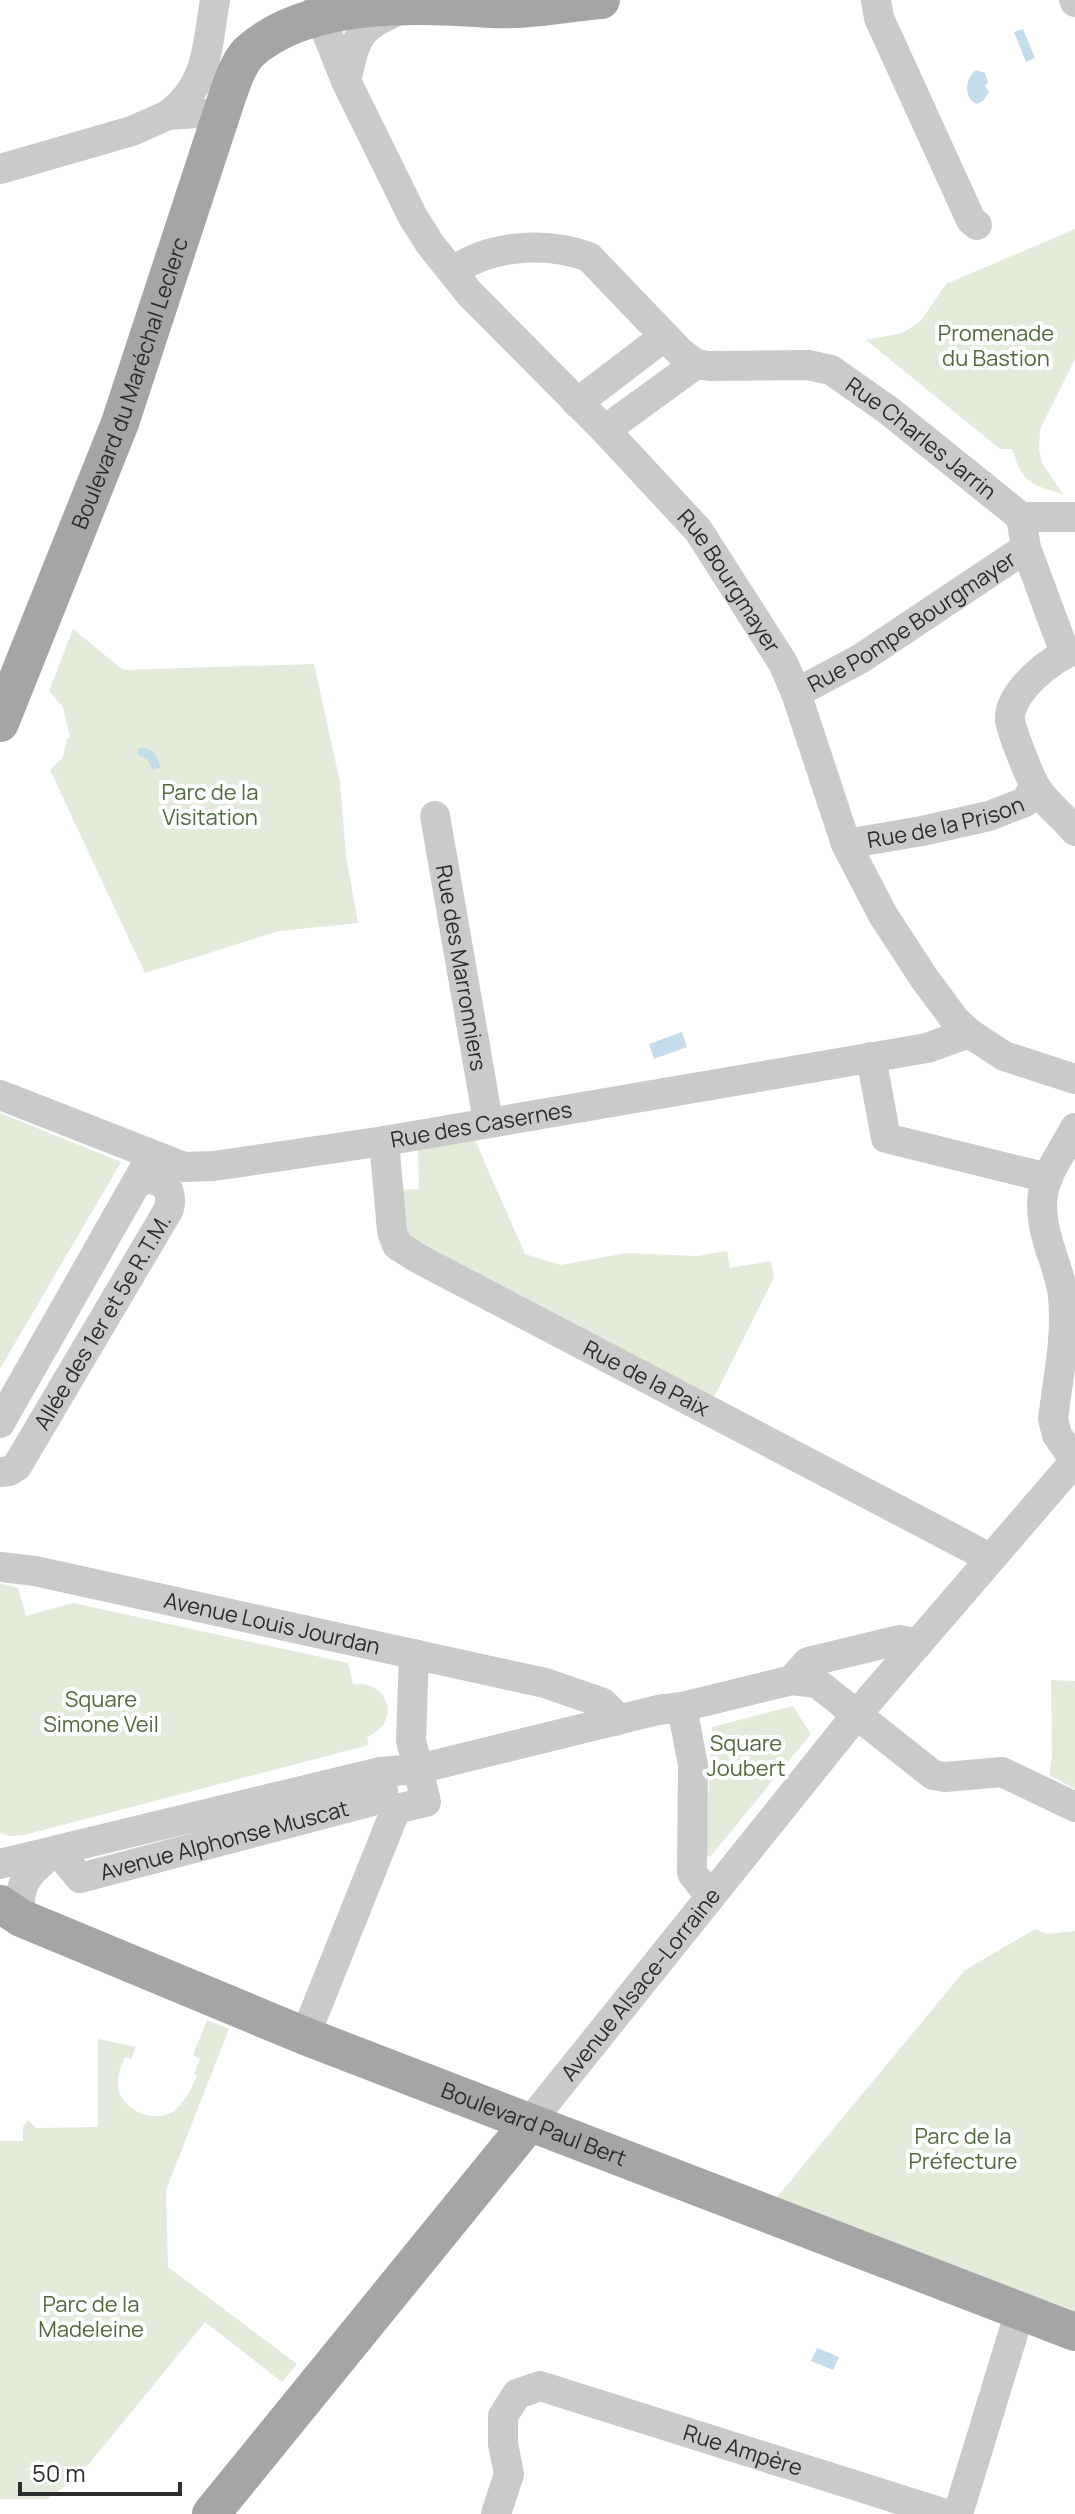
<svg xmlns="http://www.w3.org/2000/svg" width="1075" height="2514" viewBox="0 0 1075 2514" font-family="Manrope,sans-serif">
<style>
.green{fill:#e3ebda}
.water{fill:#c5dceb}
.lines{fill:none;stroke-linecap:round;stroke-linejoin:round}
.minor{stroke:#cacaca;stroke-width:30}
.major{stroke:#a5a5a5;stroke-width:38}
.labels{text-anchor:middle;stroke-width:8;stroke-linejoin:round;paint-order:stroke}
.park-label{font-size:22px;fill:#50683a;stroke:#fff}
.street-label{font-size:22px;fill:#2d2d2d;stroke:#fff}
</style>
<rect width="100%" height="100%" fill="#fff"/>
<!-- green -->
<path class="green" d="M1075 229V359L1040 429 1039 449 1042 463 1063 494C1031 485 1022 482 1012 449H1000L866 340 902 333 920 322 946 284Z
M73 629 123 670 314 664 340 782 346 856 358 923 279 931 145 973 50 770 63 757 67 739 70 737 63 707 49 691Z
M0 1113 121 1162 0 1369Z
M474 1138 525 1254 561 1265 626 1253 696 1256 727 1251 730 1268 771 1261 774 1277 711 1403 422 1252 400 1229 399 1190 419 1189 418 1147Z
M0 1583 18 1588 26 1616 73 1603 348 1663 353 1684C391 1681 401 1723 367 1737L369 1745 24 1835 9 1836 0 1833Z
M1051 1680 1075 1681V1789L1049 1775 1052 1758Z
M793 1706 811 1734 710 1857 705 1855 712 1727Z
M1035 1929 1048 1934 1075 1931V2312L777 2197 965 1970Z
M207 2020 229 2029 166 2190 168 2267 297 2364 282 2382 205 2322 79 2476 47 2499H0V2141H23V2127L28 2120 36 2128 98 2127V2039L136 2047 131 2059 125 2057C120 2069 115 2081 120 2094 128 2113 156 2123 174 2111 183 2105 194 2084 197 2076L194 2074 200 2059 193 2055Z"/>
<!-- water -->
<path class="water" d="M1023 29 1035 58 1026 62 1014 32Z
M976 70 985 73 988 82 985 86 989 92 983 101 977 104C963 99 965 77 976 70Z
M139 748C152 746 159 756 160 768L153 770 147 759 138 755Z
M682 1032 687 1047 654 1059 649 1044Z
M817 2348 839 2357 833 2370 811 2361Z"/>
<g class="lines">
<!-- minor -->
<g class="minor">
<path d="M876 0 879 18 971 220 977 225"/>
<path d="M1074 0 1075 2"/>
<path id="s1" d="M317 8 346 81 413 217 430 244 470 294 605 430 698 530 783 663 796 693 846 844 883 915 924 978 955 1020 969 1033 1004 1056 1075 1079"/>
<path d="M346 81C357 33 357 29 403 8"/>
<path d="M168 115C209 85 207 45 215 0"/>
<path d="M0 169 132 131 168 115 198 113 220 118"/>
<path id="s2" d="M453 271C490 245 547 241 589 257L680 352 696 364 710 366 808 365 831 370 888 410 1021 517 1026 548 1065 653"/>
<path d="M577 403 665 336"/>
<path d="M605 430 696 364"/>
<path d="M1021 517H1075"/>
<path d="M1075 650C1052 657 1008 693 1010 720 1011 730 1031 781 1037 789 1048 806 1063 816 1075 831"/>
<path id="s3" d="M796 693 860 659 1026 548"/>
<path id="s4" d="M435 816 488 1121"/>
<path id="s5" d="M846 844 922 831 989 816 1025 802 1035 786"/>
<path d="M871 1057 886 1138 1048 1178"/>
<path id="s6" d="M0 1095 184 1167 214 1166 384 1141 927 1048 969 1033"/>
<path d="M1075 1128C1050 1174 1032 1187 1048 1242 1053 1260 1061 1277 1063 1296 1067 1336 1058 1379 1053 1419L1057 1435 1075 1460"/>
<path id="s7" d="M384 1141 392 1231 397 1245 419 1259 990 1558"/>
<path d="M0 1423 147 1164"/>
<path id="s8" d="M0 1472 9 1471 17 1466 169 1209C174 1186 160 1176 139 1181"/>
<path id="s9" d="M0 1567 35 1571 545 1683 603 1703 611 1711 615 1721"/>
<path d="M792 1680 808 1662 899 1640 918 1644"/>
<path d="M682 1707 693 1765 692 1873 709 1895"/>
<path d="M0 1864 380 1772 418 1769 658 1710 682 1707 792 1680 817 1683 933 1775 945 1777 1002 1772 1075 1807"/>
<path id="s10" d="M21 1918C15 1882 31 1870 57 1850L80 1878 369 1802 383 1791 380 1772"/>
<path d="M305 2036 396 1809 426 1802 411 1740 414 1654"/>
<path id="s11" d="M529 2123 858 1713 1075 1461"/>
<path id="s12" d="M496 2514 509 2474 503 2444V2416L517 2394 540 2386 946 2514"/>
<path d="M958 2514 1020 2311"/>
</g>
<!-- major -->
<g class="major">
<path id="s13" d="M0 723 120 423 227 97C233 81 237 66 248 53 305 0 412 3 491 9 526 11 565 3 601 0"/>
<path id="s14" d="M0 1904 21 1918 305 2036 1075 2332"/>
<path d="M211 2514 529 2123"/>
</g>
</g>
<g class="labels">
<!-- park labels -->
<g class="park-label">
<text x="996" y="341">Promenade<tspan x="996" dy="25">du Bastion</tspan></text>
<text x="210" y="800">Parc de la<tspan x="210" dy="25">Visitation</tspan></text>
<text x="101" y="1707">Square<tspan x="101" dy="25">Simone Veil</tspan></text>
<text x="746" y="1751">Square<tspan x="746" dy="25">Joubert</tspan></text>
<text x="963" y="2144">Parc de la<tspan x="963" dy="25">Préfecture</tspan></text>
<text x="91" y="2312">Parc de la<tspan x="91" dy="25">Madeleine</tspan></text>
</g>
<!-- street labels -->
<g class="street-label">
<text dy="8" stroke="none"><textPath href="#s13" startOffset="364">Boulevard du Maréchal Leclerc</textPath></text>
<text dy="8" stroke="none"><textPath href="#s2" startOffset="542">Rue Charles Jarrin</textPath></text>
<text dy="8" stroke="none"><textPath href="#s1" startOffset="714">Rue Bourgmayer</textPath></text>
<text dy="8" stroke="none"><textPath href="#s3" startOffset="136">Rue Pompe Bourgmayer</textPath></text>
<text dy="8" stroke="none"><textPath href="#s5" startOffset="102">Rue de la Prison</textPath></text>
<text dy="8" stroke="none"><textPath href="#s4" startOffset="154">Rue des Marronniers</textPath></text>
<text dy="8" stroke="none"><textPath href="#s6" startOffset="498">Rue des Casernes</textPath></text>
<text dy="8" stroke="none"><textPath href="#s8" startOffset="186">Allée des 1er et 5e R.T.M.</textPath></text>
<text dy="8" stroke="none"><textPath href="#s7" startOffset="388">Rue de la Paix</textPath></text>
<text dy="8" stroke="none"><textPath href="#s9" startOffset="278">Avenue Louis Jourdan</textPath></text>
<text dy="8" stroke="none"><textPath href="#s10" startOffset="268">Avenue Alphonse Muscat</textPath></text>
<text dy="8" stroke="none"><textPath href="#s11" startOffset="178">Avenue Alsace-Lorraine</textPath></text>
<text dy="8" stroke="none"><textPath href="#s14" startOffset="578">Boulevard Paul Bert</textPath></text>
<text dy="8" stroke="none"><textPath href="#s12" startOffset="364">Rue Ampère</textPath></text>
</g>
</g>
<!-- scale -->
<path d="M20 2482v12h160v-12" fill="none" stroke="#2d2d2d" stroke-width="4"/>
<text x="32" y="2482" font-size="24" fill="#2d2d2d" stroke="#ffffff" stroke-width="6" paint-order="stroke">50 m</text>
</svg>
